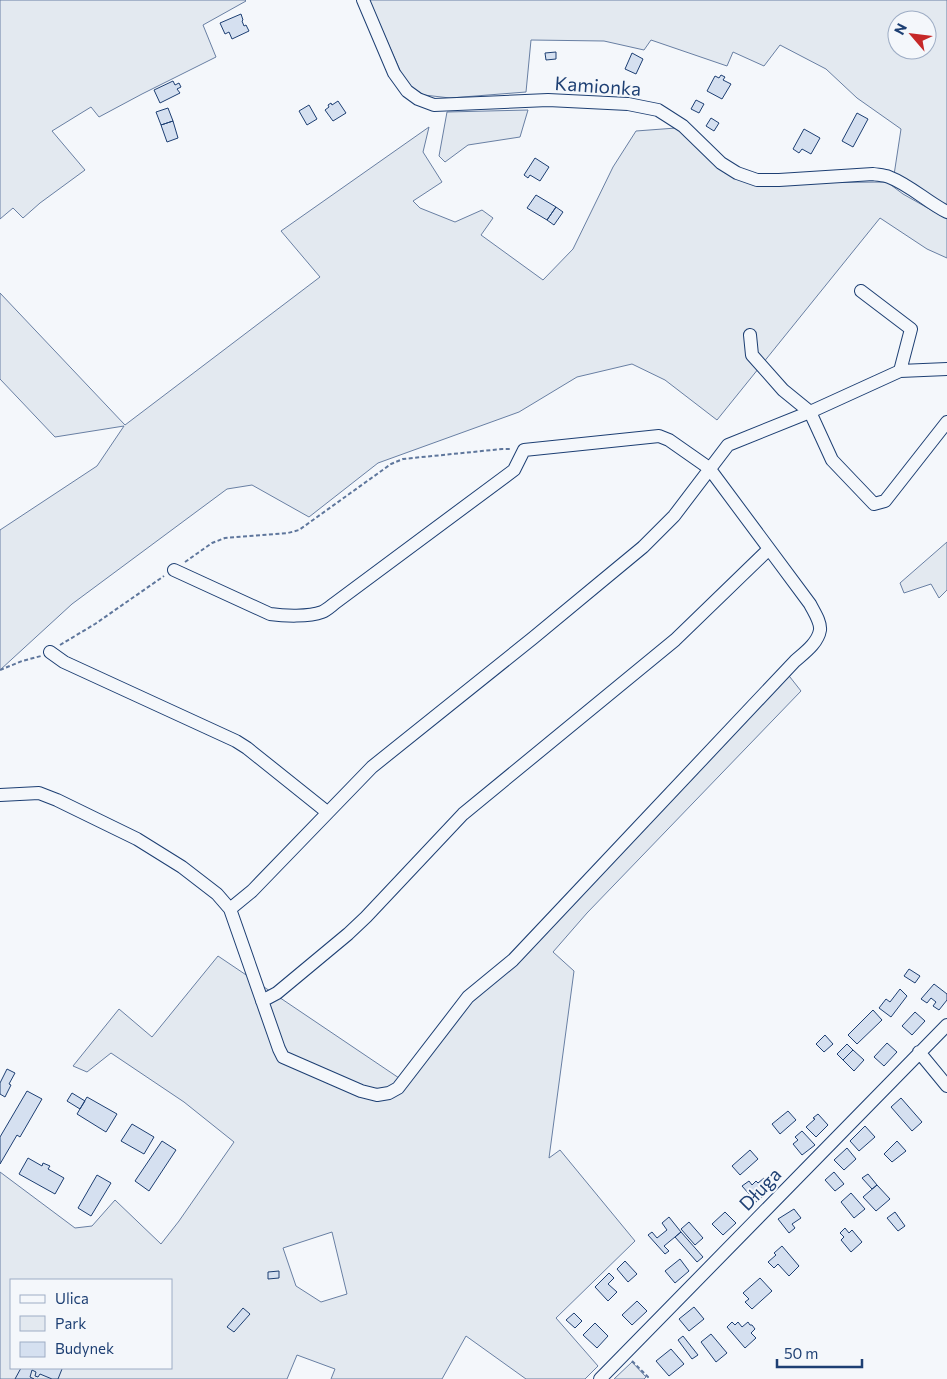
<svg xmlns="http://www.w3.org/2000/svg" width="947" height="1379" viewBox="0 0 947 1379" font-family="Commissioner,sans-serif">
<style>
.green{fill:#e3e9f0;stroke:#687fa3;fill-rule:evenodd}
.building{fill:#d5e0f0;stroke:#1d3f73}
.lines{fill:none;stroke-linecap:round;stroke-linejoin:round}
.minor-casing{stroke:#1d3f73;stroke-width:14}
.path{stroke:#5e769c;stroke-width:2;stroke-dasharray:4 2.5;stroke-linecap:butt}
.minor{stroke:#f4f7fb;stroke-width:12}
.labels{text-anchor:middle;stroke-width:4;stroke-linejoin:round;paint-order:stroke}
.street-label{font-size:19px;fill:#1d3f73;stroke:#f4f7fb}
</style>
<rect width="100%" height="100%" fill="#f4f7fb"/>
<!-- green -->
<path class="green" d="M0 0H245L246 1 203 25 216 57 142 94 99 117 91 107 52 131 85 170 40 203 23 218 13 208 0 219Z
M369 0H947V208L894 175 901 129 857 98 826 69 780 45 764 66 733 52 727 66 651 40 644 50 604 41 531 40 526 92 450 98 424 95 406 84ZM897 20H927V50H897Z
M528 110 520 137 468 145 445 162 439 156 447 112Z
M429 127 423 152 442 182 413 201 420 208 455 222 482 210 493 218 481 235 543 280 573 249 613 167 636 131 676 128 756 183 887 182 903 194 947 219V258L927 249 880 218 717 420 665 380 632 364 577 377 519 412 378 463 309 517 252 485 227 489 72 604 0 670V530L97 466 124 426 55 437 0 379V293L125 425 320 277 281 231Z
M947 542V590L939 598 931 584 904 593 900 583Z
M786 672 801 691 587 913 553 952 574 971 549 1158 560 1150 635 1241 556 1318 598 1366 585 1379H526L466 1336 442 1379H331L335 1369 297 1355 287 1379H0V1172L75 1228 92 1226 115 1200 161 1244 179 1221 234 1142 184 1102 111 1053 87 1072 73 1066 119 1009 152 1037 218 956 399 1078ZM332 1232 347 1294 321 1302 296 1286 283 1248ZM11 1280H171V1368H11Z
M632 1362 646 1377 644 1379H614Z"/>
<!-- building -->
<path class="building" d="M241 14 243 20 242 21 244 26 246 25 249 31 232 39 229 32 225 34 220 23Z
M556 52V59L546 60 545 53Z
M632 53 643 59 636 74 625 69Z
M721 75 725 77 723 80 731 84 722 99 707 91 715 76 719 78Z
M173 81 175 85 179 83 181 87 177 89 180 93 160 103 154 90Z
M696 100 704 104 699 113 691 109Z
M338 101 346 113 333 121 325 110 329 107 328 105 331 103 332 105Z
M309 105 317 119 307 125 299 111Z
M168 108 173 121 161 125 156 112Z
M857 113 868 119 853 147 842 141Z
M711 118 719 123 714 131 706 126Z
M173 121 178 138 167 142 161 125Z
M804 129 820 138 811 154 802 149 799 153 793 149Z
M535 158 549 167 540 181 530 175 528 178 524 175Z
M536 195 556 207 547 220 527 208Z
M556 207 563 212 554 225 547 220Z
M909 969 920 976 915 983 904 976Z
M934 984 947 994V1000L939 1010 933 1006 936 1002 931 998 927 1003 921 999Z
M900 989 907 996 891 1017 879 1008 886 999 890 1002Z
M873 1010 882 1020 857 1044 848 1035Z
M915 1012 925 1021 912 1035 902 1026Z
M825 1035 833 1044 824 1052 816 1044Z
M887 1043 897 1052 884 1066 874 1057Z
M847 1044 853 1050 843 1060 837 1054Z
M853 1050 864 1060 854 1071 843 1060Z
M7 1069 15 1073 9 1084 11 1085 5 1097 0 1094V1083Z
M27 1091 42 1099 20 1137 17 1135 0 1164V1137Z
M72 1093 85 1101 80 1109 67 1101Z
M87 1097 117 1114 106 1132 77 1114Z
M901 1098 922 1122 912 1131 891 1107Z
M788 1111 796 1120 780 1134 772 1124Z
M818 1114 828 1125 816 1137 806 1127 815 1119 813 1118Z
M132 1124 154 1137 144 1154 121 1141Z
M865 1126 875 1137 859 1151 850 1141Z
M802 1131 815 1145 802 1155 793 1144 798 1140 795 1137Z
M162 1141 176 1150 149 1191 135 1181Z
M897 1141 906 1151 892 1162 884 1154Z
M847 1148 856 1159 844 1170 834 1160Z
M750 1150 758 1159 740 1175 732 1166Z
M28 1158 42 1166 43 1163 50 1166 48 1169 64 1178 55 1194 19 1174Z
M834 1172 844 1184 835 1191 825 1180Z
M868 1174 877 1185 872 1189 862 1178Z
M97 1175 111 1183 91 1216 78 1208Z
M764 1178 772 1189 756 1202 742 1186 749 1181 752 1185 756 1181 758 1183Z
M877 1185 890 1199 876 1211 863 1197Z
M851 1193 865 1209 854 1218 841 1202Z
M794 1209 801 1218 792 1224 795 1228 789 1233 778 1219Z
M725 1212 736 1223 723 1235 712 1224Z
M895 1212 905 1226 898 1231 887 1218Z
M669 1217 681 1232 664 1246 669 1251 665 1254 648 1235 652 1232 657 1238 667 1230 662 1223Z
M689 1222 703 1238 695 1245 681 1229Z
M845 1228 849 1233 852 1230 862 1242 851 1252 841 1240 844 1237 840 1233Z
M681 1232 703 1257 697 1262 675 1237Z
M782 1246 799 1266 789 1276 778 1264 774 1268 768 1262 776 1255 774 1253Z
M680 1259 689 1271 675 1283 665 1271Z
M625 1261 637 1274 628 1282 617 1269Z
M279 1271V1278L268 1279V1272Z
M609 1273 614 1278 608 1284 617 1292 608 1301 595 1287Z
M760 1278 772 1291 752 1309 745 1302 749 1299 743 1293Z
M637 1301 647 1311 632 1325 622 1315Z
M694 1307 704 1319 689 1331 679 1319Z
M243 1308 250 1314 234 1332 227 1327Z
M574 1313 582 1321 575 1328 566 1320Z
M732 1322 735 1325 738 1322 742 1327 748 1322 750 1325H752L755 1329 751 1333 756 1338 745 1348 727 1327Z
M595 1323 608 1336 597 1348 583 1335Z
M711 1334 727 1353 716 1362 701 1342Z
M683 1336 698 1355 692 1359 678 1340Z
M671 1349 684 1364 669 1376 656 1361Z
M21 1368H61L62 1369 58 1379H52L40 1374 38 1377 35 1376 36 1372 32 1370 30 1377 34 1379H15Z"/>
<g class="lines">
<!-- minor casing -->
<g class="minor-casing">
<path id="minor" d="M363 0 394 73 407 91 418 99 434 105 548 100 628 104 658 110 669 117 683 126 721 163 737 173 757 180H779L873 174C878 175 884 175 889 177 910 185 927 202 947 212
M861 291 911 329 900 371
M750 335 752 355 783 390 810 412 832 460 874 504 885 501 947 422
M50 652 64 662 236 741 247 748 327 812
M0 795 39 793 57 800 137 839 182 867 217 894 230 909 279 1049 283 1057 361 1091 377 1095 389 1093 398 1088 468 997 513 960 795 661C804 653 818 643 820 630 821 622 814 612 810 604L709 468 669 440 659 436 524 450 514 470 335 603C331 606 327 610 322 612 309 617 284 616 270 614L174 570
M230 909 252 891 372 767 533 638 643 547 674 516 728 445 810 412 900 371 947 369
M262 1001 277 993 348 934 366 917 463 814 675 640 769 549
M919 1052 947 1086
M600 1379 947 1025"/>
</g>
<!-- path -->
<path class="path" d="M185 562 212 543 225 538 288 533 299 530 391 464 403 459 502 449H512
M60 645 95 624 164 576
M0 670 22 661 41 656
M632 1361 648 1377 645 1379"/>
<!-- minor -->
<use href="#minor" class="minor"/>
</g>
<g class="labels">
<!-- street labels -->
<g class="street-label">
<text transform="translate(598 86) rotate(4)" y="7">Kamionka</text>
<text transform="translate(760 1189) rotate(-46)" y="7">Długa</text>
</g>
</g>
<!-- legend -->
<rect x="10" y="1279" width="162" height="90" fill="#f4f7fb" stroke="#9eadc5"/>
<rect x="20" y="1295" width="25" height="8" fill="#f4f7fb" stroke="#9eadc5"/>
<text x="55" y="1304" font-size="15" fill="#1d3f73">Ulica</text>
<rect x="20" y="1316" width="25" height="15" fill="#e3e9f0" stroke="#9eadc5"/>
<text x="55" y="1329" font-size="15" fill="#1d3f73">Park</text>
<rect x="20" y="1342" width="25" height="15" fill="#d5e0f0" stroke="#9eadc5"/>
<text x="55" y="1354" font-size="15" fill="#1d3f73">Budynek</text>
<!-- north arrow -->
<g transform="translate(912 35) rotate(298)"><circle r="24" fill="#f4f7fb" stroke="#9eadc5"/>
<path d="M0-4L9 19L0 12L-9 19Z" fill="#c62828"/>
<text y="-8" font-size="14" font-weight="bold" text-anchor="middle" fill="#1d3f73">N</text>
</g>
<!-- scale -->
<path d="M777 1359v8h85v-8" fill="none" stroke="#1d3f73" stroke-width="2.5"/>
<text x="784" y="1359" font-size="15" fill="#1d3f73" stroke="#f4f7fb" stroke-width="4" paint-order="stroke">50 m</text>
</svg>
